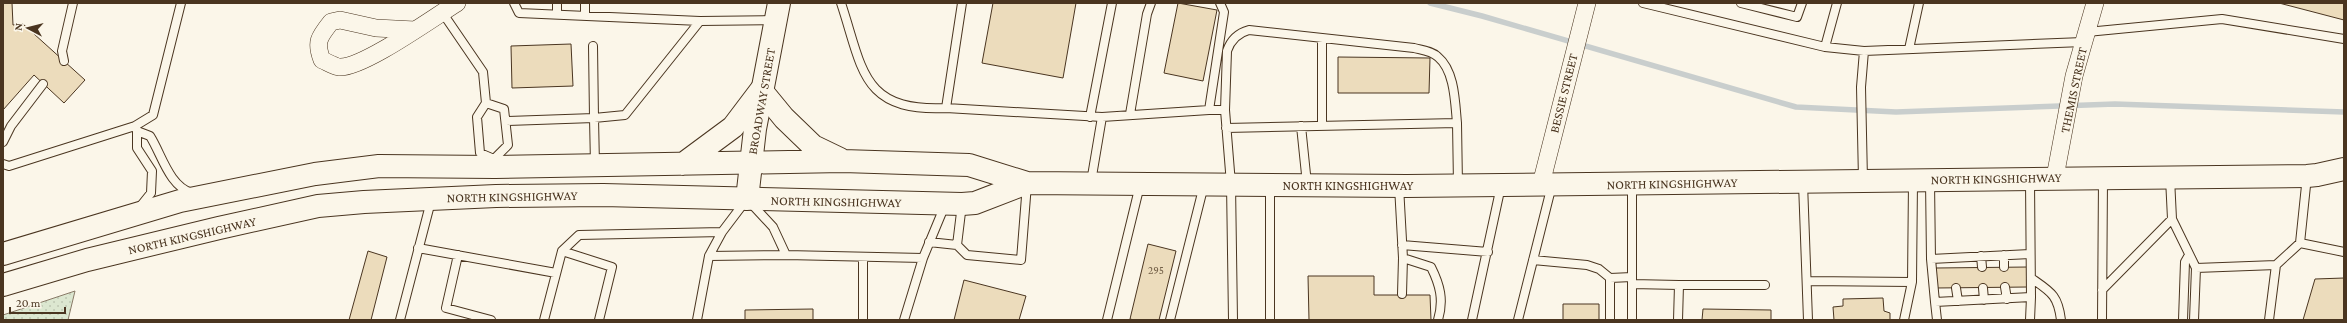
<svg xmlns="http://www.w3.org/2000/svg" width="2347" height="323" viewBox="0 0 2347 323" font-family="'Crimson Pro',serif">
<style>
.park{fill:url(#park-dots);stroke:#887966}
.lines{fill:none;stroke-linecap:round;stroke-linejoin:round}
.stream{stroke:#c9cecd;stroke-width:5.5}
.building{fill:#ecdcbc;stroke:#4a3520}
.lane-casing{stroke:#4a3520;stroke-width:10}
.street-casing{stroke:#4a3520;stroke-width:18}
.secondary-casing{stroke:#4a3520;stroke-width:24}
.primary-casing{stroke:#4a3520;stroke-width:24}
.lane{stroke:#fbf6e9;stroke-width:8}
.street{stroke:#fbf6e9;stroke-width:17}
.secondary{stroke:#fbf6e9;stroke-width:22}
.primary{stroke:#fbf6e9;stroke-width:22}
.labels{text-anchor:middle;stroke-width:3;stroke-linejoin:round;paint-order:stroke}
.number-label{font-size:11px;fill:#725f47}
.street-label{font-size:13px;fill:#4a3520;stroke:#fbf6e9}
</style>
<defs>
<pattern id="park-dots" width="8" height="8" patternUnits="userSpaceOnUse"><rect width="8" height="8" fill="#dce7d0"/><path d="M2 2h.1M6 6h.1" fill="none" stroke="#bec7b2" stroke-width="1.8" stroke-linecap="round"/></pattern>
</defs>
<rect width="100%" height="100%" fill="#fbf6e9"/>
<!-- park -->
<path class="park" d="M75 291 68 320H3V315Z"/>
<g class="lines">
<!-- stream -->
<path class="stream" d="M1430 3 1482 16 1796 107 1896 112 2115 104 2344 112"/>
</g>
<!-- building -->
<path class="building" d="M3 3H12L13 25 23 24 85 80 64 103 34 75 3 110Z
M993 3H1076L1063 78 982 63Z
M1178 3 1217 10 1203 81 1164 73Z
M2279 3H2344V20Z
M571 44 573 86 512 88 511 46Z
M1338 57 1430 58 1429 93H1338Z
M1148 244 1176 251 1159 320H1134L1130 319Z
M368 251 387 257 371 320H349Z
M2028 267V287L1936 288V268Z
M1308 276H1374V295H1430L1431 320H1309Z
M2344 278V320H2303L2315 279Z
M964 280 1026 296 1019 320H954Z
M1883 298 1884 311 1890 313V320H1834L1833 307 1843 306V299Z
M1563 304H1599V320H1563Z
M813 309V320H745V310Z
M1703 309 1771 310V320H1702Z"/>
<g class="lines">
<!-- lane casing -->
<g class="lane-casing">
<path id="lane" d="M514 3 519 13 700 21 625 115 594 118 593 46
M841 3C863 69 861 112 946 108L1102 117 1091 182
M1643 3 1825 47 1864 51 2083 42
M1741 3 1797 17 1802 3
M442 12 483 72 486 103 477 117 480 153 494 159
M557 14V3
M585 16V3
M700 21 775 20
M2087 32 2222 19 2344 39
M1825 47 1837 3
M1909 49 1919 3
M64 61 62 51 73 3
M486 103 504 109 508 145 494 159V164
M946 108 962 3
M1209 110H1225L1231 184 1233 320
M1225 110 1227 51C1231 39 1238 33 1249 30L1414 48C1422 50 1432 51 1438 57 1455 71 1455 103 1457 123
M1130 114 1147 14 1151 3
M1090 117 1112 3
M1102 117 1209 110 1224 12 1220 3
M506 121 594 118 595 165
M1301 126 1307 184
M1322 126V38
M1226 128 1457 123 1458 185
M137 131 135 126 153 115 181 3
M3 142 11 126 43 84
M3 164 9 166 135 126
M2170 178 2172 219 2196 268 2194 320
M1863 180 1861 87 1864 51
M1930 181 1931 259 1935 302 2031 297 2030 181
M1803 183 1808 320
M1270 185V320
M1399 186 1403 258 1402 294
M139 208 151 193 152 171 137 148V131L150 136C162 155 169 186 192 193
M929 242 957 245 967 255 1021 260 1027 184
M2300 243 2344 252
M957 245 962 204
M1402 245 1488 252
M418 248 556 273
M562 251 612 267 599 320
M458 255 446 308 491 320
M2004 255V267
M709 256 786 255
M1981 256 1982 267
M863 257V320
M1403 258 1431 267C1440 285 1444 300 1438 320
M1931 259 2030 254
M1533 260 1587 265 1599 269 1610 278 1632 277
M2196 268 2276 265
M2031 278C2051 292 2058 295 2061 320
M1807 281 1912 282
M1632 284 1679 285 1678 320
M1679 285H1765
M2005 287 2007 299
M1956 288 1958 301
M1983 288 1984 300
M2102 290 2172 219
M1935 302 1937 320
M400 320 431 201
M544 320 562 251 579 235 722 232
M697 320 709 256 722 232 747 199 773 227 786 255 923 258
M904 320 923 258 945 205
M1107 320 1140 185
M1170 320 1204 185
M1472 320 1501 186
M1518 320 1552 185
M1610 320V278
M1632 320V184
M1904 320 1912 282 1913 182
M2030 320 2031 297
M2102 320 2103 179
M2183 320 2185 262 2189 255
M2269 320 2276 265 2300 243 2307 176"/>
</g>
<!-- street casing -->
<g class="street-casing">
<path id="street" d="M415 30 376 28 340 20 331 22C319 37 315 42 322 60 327 62 334 66 339 67 362 69 434 17 457 3
M2055 177 2074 76 2095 3
M1541 184 1587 3"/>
</g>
<!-- secondary casing -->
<g class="secondary-casing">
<path id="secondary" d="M747 199 755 129 779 3"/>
</g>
<!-- primary casing -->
<g class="primary-casing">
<path id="primary" d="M683 164 733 127 761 90 784 118 813 146 840 159
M3 254 180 201 315 174 379 166 495 167 843 161 969 165 1027 183 1407 186 2307 176 2317 175 2344 169
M3 285 87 260 219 228 318 206 364 202 496 196 603 195 962 204 975 203 1027 183"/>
</g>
<!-- lane -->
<use href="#lane" class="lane"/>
<!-- street -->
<use href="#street" class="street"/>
<!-- secondary -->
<use href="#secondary" class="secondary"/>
<!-- primary -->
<use href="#primary" class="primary"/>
</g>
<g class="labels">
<!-- number labels -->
<g class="number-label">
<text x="1156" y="274">295</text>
</g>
<!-- street labels -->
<g class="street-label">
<text transform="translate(2073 90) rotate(-78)" y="5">THEMIS STREET</text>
<text transform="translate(1563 93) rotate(-76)" y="5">BESSIE STREET</text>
<text transform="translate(761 101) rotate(-80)" y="5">BROADWAY STREET</text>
<text transform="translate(1996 178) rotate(-1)" y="5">NORTH KINGSHIGHWAY</text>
<text transform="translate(1672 183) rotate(-1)" y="5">NORTH KINGSHIGHWAY</text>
<text x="1348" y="190">NORTH KINGSHIGHWAY</text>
<text transform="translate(512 196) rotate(-1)" y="5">NORTH KINGSHIGHWAY</text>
<text transform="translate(836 201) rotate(1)" y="5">NORTH KINGSHIGHWAY</text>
<text transform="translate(192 235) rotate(-13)" y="5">NORTH KINGSHIGHWAY</text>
</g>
</g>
<!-- border -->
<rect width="2347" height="323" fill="none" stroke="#4a3520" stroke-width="8"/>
<!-- north arrow -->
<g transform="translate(28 28) rotate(277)" stroke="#fbf6e9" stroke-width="3" paint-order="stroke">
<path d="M0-3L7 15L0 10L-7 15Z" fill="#4a3520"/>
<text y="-6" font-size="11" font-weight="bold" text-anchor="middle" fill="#4a3520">N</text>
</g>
<!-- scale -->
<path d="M10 307v6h55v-6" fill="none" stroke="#4a3520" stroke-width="2"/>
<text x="16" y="307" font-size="12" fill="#4a3520" stroke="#fbf6e9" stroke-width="3" paint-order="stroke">20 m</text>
</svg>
